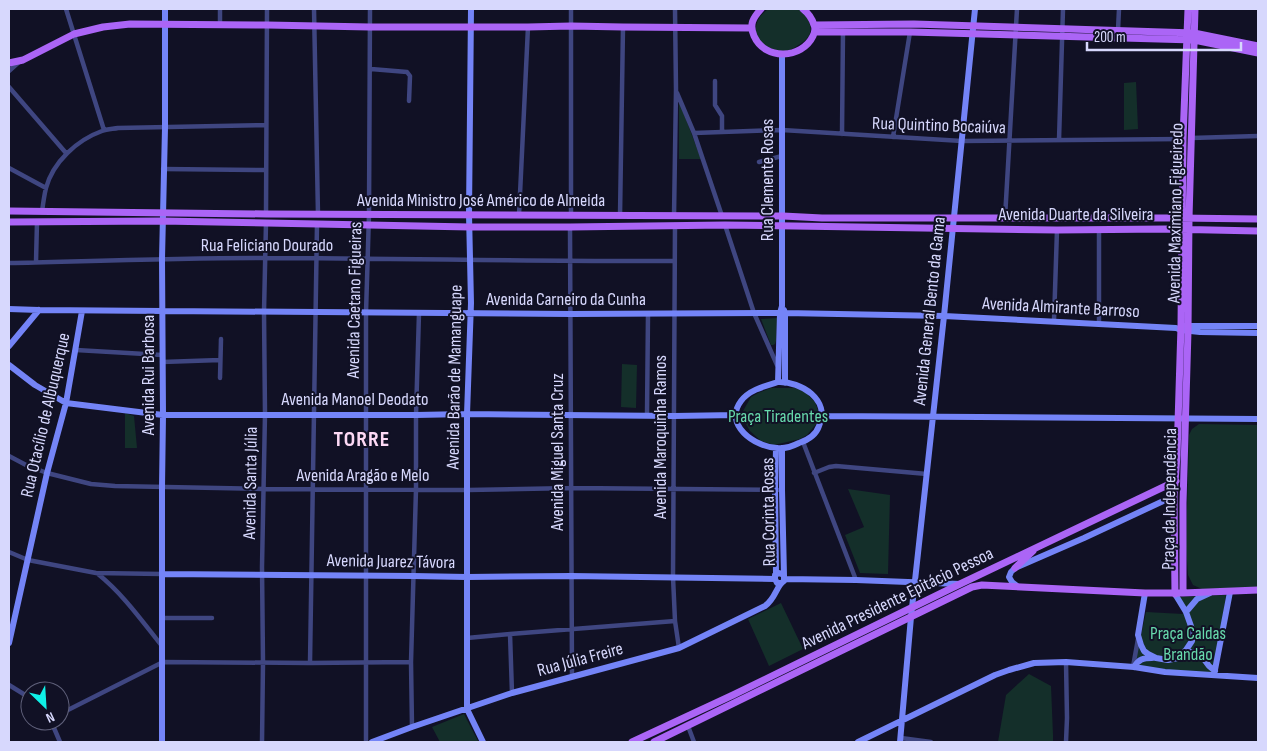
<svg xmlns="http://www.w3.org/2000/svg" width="1267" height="751" viewBox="0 0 1267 751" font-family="'Sofia Sans Condensed',sans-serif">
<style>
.green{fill:#142f2a}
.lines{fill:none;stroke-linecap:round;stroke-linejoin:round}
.street{stroke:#3f4681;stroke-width:4.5}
.secondary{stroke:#7484f7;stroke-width:6}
.primary{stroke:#ab65f6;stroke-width:7}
.labels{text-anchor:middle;stroke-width:4;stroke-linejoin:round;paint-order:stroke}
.street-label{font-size:18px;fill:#d7d8fd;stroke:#111125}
.park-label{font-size:18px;fill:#67d9ac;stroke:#111125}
.district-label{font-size:22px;font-weight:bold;letter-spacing:1px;fill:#fdd9f5;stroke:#111125}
</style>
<rect width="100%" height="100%" fill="#111125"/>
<!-- green -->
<path class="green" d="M768 9H801C809 20 817 31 803 42 798 45 794 49 789 50 785 52 778 51 774 50 752 43 750 22 768 9Z
M1136 82 1138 129 1124 130V83Z
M679 101 701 159H679Z
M777 318 776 341 775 344 773 345H771L761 319Z
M622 364 637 365 636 408 621 407Z
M771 388H795L805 392 815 402 820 416 817 423 807 435 800 439 774 445 761 441 750 431 744 421 743 411 751 397 758 393Z
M125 413 134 416 137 448H125Z
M1199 424 1258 425V587L1202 589 1193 585 1188 575 1186 547 1189 435 1192 429Z
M848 489 890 495 888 574 860 573 845 535 864 527Z
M1226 595 1214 675 1134 667 1146 612 1183 614 1180 597Z
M781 603 803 649 769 666 748 619Z
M1029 674 1051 686 1053 735V742H998L1006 695Z
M464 714 478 741 474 742H440L432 727Z"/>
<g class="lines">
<!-- street -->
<path class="street" d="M66 9 104 130
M314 9 318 215
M220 25V9
M1118 30 1119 9
M371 69 407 72 410 76 409 101
M9 71 19 62
M715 81V105L722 116V132
M9 87 66 153
M677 93 694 133 722 216
M694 133 782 130 962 141 1183 139
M842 134 843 31
M893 137 910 32
M1191 138 1258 136
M1059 140 1063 9
M759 162 782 156
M9 168 46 188
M163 169 266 170
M42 212C43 204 44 196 46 188 53 162 77 140 102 131 107 129 113 129 118 128L266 125
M266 214 267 9
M519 215 528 27
M571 216V9
M620 216 623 27
M674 216 676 90 675 9
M1005 218 1017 9
M675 225 673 577 675 621 679 648
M725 225 754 313 777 365
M570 227 572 677
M36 262 37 222
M9 263C94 261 180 258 266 258 402 258 538 262 674 261
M1054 321 1057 230
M1099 324V230
M76 350 162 355
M162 362 220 360
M220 378 221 339
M647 415 648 314
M803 442 856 580
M9 456 26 465 47 473 91 484 115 486 263 489 468 490 572 488 778 490
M814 473 829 467 836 466 927 474
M9 552 28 560 96 573 162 574
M98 574C123 594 142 621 162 646
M162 618H212
M510 634 512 693
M467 638 510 634 675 621
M1066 662 1067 718 1066 742
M310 663 317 224
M1133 667 1138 639
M9 685 30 698
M60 714 163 662 310 663 411 662
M51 721 60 742
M688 726 694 742
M412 727 411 662 416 489V415L419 313
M901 738 931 742
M262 742 263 663 262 567 265 414 264 312 266 223
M366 742V313L369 214 370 9"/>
<!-- secondary -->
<path class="secondary" d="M471 9 469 214 471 303 467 414V709L483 742
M9 309 39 310 571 314 785 313 944 316 1176 328 1181 330 1200 332 1258 333
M784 310 785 313V383
M1185 326H1258
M9 346 39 310
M9 365 35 385 66 403 163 415H416L467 414 674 416 736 415
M778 382 780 313 782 306V54
M778 382C801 381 831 400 819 426 816 435 808 440 799 443 793 446 785 449 777 448 755 447 723 425 741 401 749 390 765 386 778 382Z
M823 416 1258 419
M782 448V490L784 575
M776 449 775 490 776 574
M162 574 413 576 467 577 571 576 775 579
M785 579 856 580 960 584
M1017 586 1012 582 1009 577 1011 572 1015 568 1084 538 1174 496
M1145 593 1138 635 1141 645 1144 651 1148 654 1156 658 1168 660 1178 658 1184 653 1192 641 1193 635 1192 629 1186 612 1175 594
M1186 612 1197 599 1210 593
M9 643 47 473 66 403 82 311
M1185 651 1200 654 1209 666 1215 671
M1134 667C1139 659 1143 658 1152 658
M1214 675 1230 592
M162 742V487L163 415 162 259 165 128V9
M372 742 412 727 512 693 679 648 765 606C776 598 776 586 784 581V575L779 573 775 575V579L777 583H780
M858 742 995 675 1009 670 1034 663 1066 662 1134 667 1165 672 1258 678
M900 742 911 617 944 316 975 9"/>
<!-- primary -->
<path class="primary" d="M761 9C753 18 749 24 754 36 765 61 802 59 813 36 815 32 816 29 814 25 812 18 808 13 803 9
M815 25 914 24 1194 33 1258 46
M815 32H910L1194 40 1258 53
M9 63 23 60 74 34 103 27 130 24 267 25 370 27H528L571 26 623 27 751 28
M9 211 266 214 783 216 822 218H1178L1258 219
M9 222 162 221 470 227H570L725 225 1057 230 1165 229 1258 231
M1015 568 1033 551
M1183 593 1258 590
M1175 594 1174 496 1177 455 1181 326 1183 139 1188 9
M632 742 733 695 960 584 1176 481
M654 742 972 587 982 585 1145 593H1183V503L1188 331 1189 218 1195 9"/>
</g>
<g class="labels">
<!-- street labels -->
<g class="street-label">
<text transform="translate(939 125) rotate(2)" y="6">Rua Quintino Bocaiúva</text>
<text transform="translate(767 180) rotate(-90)" y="6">Rua Clemente Rosas</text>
<text x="481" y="206">Avenida Ministro José Américo de Almeida</text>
<text transform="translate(1175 213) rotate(-89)" y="6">Avenida Maximiano Figueiredo</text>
<text x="1076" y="220">Avenida Duarte da Silveira</text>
<text x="267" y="251">Rua Feliciano Dourado</text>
<text x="566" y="305">Avenida Carneiro da Cunha</text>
<text transform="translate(354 300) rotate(-89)" y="6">Avenida Caetano Figueiras</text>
<text transform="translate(1061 307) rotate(3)" y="6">Avenida Almirante Barroso</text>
<text transform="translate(929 311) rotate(-84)" y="6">Avenida General Bento da Gama</text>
<text transform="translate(148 375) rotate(-90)" y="6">Avenida Rui Barbosa</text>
<text transform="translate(454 377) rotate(-89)" y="6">Avenida Barão de Mamanguape</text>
<text x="355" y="405">Avenida Manoel Deodato</text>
<text transform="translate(45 415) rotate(-77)" y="6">Rua Otacílio de Albuquerque</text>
<text transform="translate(660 437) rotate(-90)" y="6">Avenida Maroquinha Ramos</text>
<text transform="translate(557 452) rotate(-90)" y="6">Avenida Miguel Santa Cruz</text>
<text x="363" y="481">Avenida Aragão e Melo</text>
<text transform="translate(250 483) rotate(-89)" y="6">Avenida Santa Júlia</text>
<text transform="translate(1169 499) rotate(-89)" y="6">Praça da Independência</text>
<text transform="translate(768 512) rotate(-91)" y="6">Rua Corinta Rosas</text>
<text transform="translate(391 561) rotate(1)" y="6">Avenida Juarez Távora</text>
<text transform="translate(897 598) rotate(-26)" y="6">Avenida Presidente Epitácio Pessoa</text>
<text transform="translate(580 659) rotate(-15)" y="6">Rua Júlia Freire</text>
</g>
<!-- park labels -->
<g class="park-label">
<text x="778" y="422">Praça Tiradentes</text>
<text x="1188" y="639">Praça Caldas<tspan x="1188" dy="21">Brandão</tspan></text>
</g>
<!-- district labels -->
<g class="district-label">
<text x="362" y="446">TORRE</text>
</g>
</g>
<!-- border -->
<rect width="1267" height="751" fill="none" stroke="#d7d8fd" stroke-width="20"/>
<!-- north arrow -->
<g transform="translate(45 706) rotate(155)"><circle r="24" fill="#111125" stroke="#60617b"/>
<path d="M0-4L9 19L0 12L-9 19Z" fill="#0ff1e7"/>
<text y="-8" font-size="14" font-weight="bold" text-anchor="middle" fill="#d7d8fd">N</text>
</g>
<!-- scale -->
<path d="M1087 42v8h154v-8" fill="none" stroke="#d7d8fd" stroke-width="2.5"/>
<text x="1094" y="42" font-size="15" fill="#d7d8fd" stroke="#111125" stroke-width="4" paint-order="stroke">200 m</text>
</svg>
